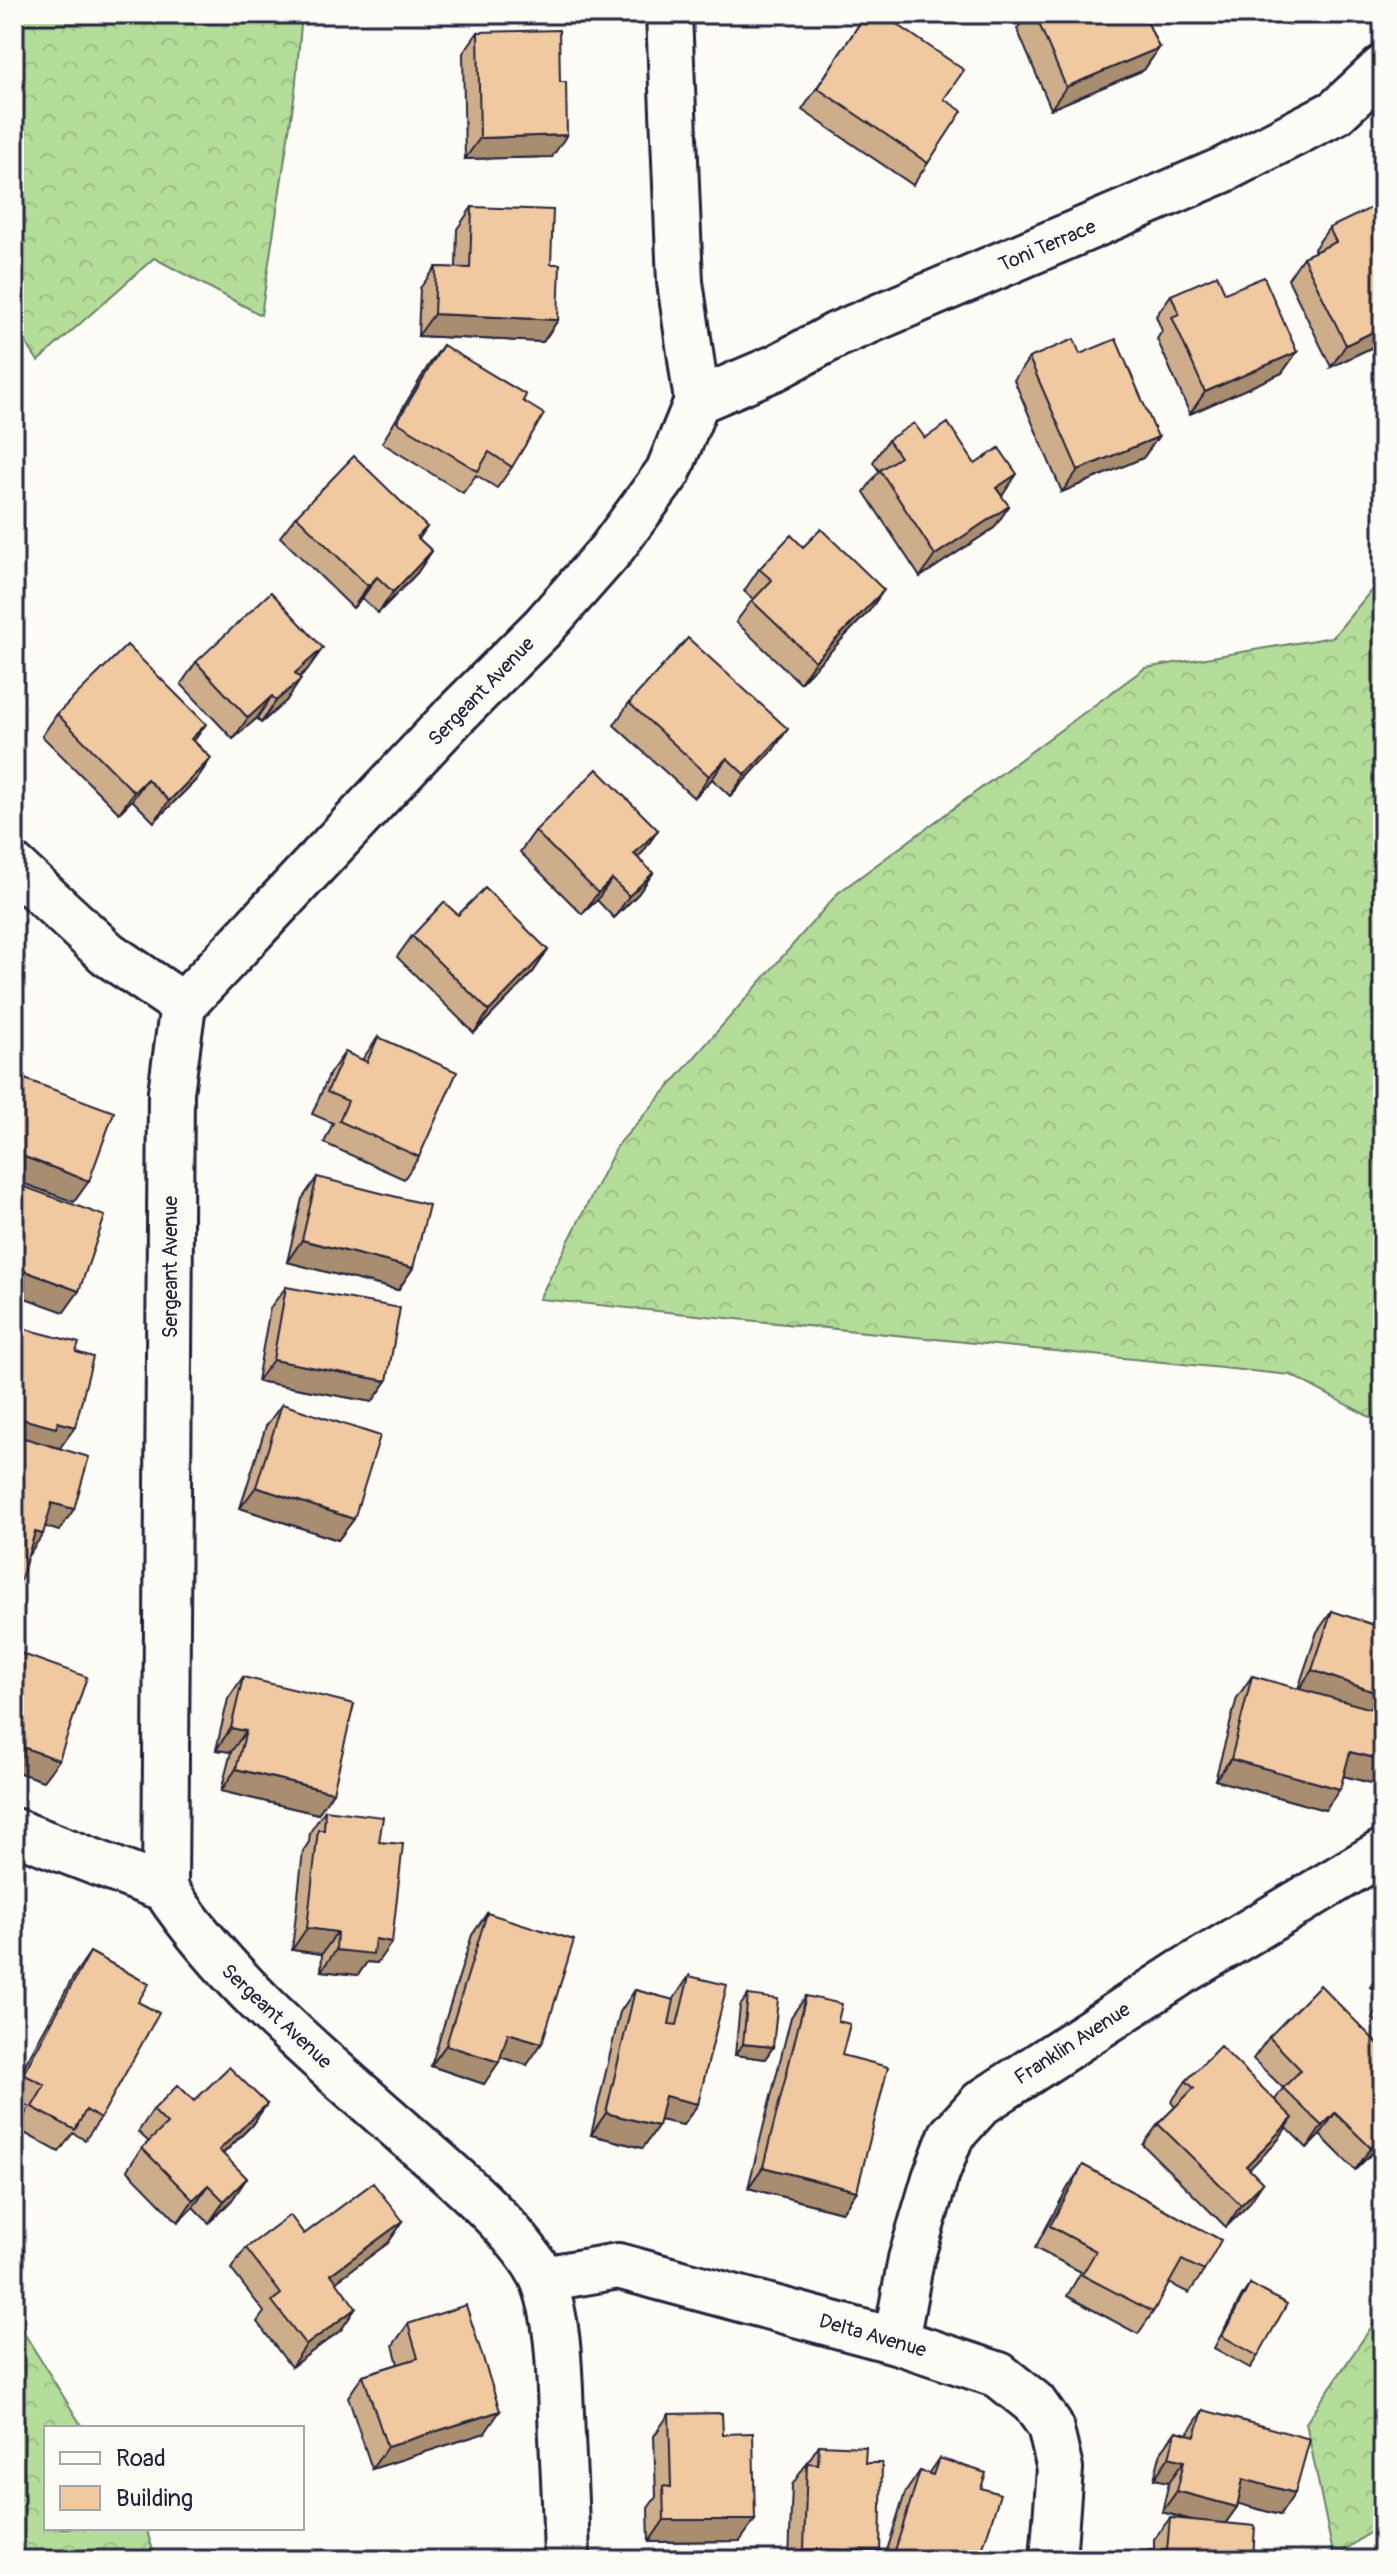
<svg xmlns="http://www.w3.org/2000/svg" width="1397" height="2574" viewBox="0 0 1397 2574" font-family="Pangolin,sans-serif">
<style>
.forest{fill:url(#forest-crowns);stroke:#6b806a;stroke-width:2}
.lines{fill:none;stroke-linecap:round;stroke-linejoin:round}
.minor-casing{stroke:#22223b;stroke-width:50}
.minor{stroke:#fdfcf7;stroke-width:44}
.wall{fill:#cead8a;stroke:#22223b;stroke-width:2}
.shaded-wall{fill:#a88d70;stroke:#22223b;stroke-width:2}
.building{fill:#f0c9a0;stroke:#22223b;stroke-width:2}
.labels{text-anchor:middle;stroke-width:6;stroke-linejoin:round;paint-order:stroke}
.street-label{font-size:20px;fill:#22223b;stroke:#fdfcf7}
</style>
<defs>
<pattern id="forest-crowns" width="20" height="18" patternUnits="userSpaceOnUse" patternTransform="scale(2)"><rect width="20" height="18" fill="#b4dd9a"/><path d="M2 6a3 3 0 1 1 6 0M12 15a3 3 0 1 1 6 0" fill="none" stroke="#9abd86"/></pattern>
</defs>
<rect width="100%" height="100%" fill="#fdfcf7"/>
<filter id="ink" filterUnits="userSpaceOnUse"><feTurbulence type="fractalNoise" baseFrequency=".0125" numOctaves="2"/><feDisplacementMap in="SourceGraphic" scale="16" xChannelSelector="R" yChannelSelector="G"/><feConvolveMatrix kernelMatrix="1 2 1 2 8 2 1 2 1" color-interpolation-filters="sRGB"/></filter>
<g filter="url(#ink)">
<!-- forest -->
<path class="forest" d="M14 14H302L295 92 261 315 154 258 38 361 14 325Z
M1383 576V1424L1291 1375 539 1299 617 1146 838 893 1145 668 1333 637Z
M1383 2310V2523L1334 2558 1306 2423Z
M14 2317 83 2428H46V2528H146L156 2560H14Z"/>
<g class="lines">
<!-- minor casing -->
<g class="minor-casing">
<path id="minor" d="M697 401 777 367 836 335 1223 170 1336 112 1383 68
M14 867 108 954 183 1005
M14 1831 165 1889
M543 2279 618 2266 896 2341 999 2375 1034 2403 1050 2426 1060 2469 1053 2560
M896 2341 911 2259 935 2178 951 2136 981 2103 1182 1972 1383 1852
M567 2560C566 2511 563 2463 561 2414 559 2371 559 2323 544 2282 526 2236 441 2165 403 2132 317 2056 229 1984 165 1889L171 1092 183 1005 455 715 543 627 610 551 668 472 697 401 680 282 669 14"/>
</g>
<!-- minor -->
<use href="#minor" class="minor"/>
</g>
<!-- wall -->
<path class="wall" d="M866 14 944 99 928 163 913 185 802 110Z
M1028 14H1144L1159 48 1144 70 1051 109 1017 29Z
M478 32 552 157 465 159 463 53Z
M472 207 551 264 558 320 543 342 418 336 420 288 436 267 456 268 457 229Z
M1383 227V342L1331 367 1288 279 1303 257 1315 252 1314 249 1329 228Z
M1225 293 1297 352 1282 373 1190 414 1157 339 1162 331 1156 316 1171 295Z
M443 345 523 401 512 467 497 488 476 475 463 493 382 443 428 366Z
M1080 354 1158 437 1143 458 1062 492 1014 380 1029 358Z
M925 438 975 464 1009 506 994 528 920 577 864 492 879 471 873 462 888 440Z
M296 516 427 527 419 539 432 551 417 573 378 613 362 598 353 608 280 537Z
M759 569 869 611 800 683 736 622 753 599 744 591Z
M196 662 307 670 299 677 301 679 286 701 261 723 257 718 233 739 181 684Z
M629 703 773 750 730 796 712 779 694 798 614 725Z
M57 714 206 724 194 741 211 758 196 780 154 822 132 800 119 813 42 736Z
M658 830 643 852 637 857 653 873 638 894 614 918 597 900 582 914 520 852 535 831Z
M458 915 548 950 533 972 474 1033 397 957 412 936Z
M378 1037 419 1157 404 1179 324 1143 333 1123 312 1114 330 1073 345 1052 362 1060Z
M317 1177 413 1268 398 1290 287 1262 302 1199Z
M286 1287 387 1381 372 1402 257 1381 270 1308Z
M282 1404 354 1519 338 1540 240 1508 266 1426Z
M1332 1611 1375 1784 1344 1776 1325 1810 1215 1780 1237 1698 1252 1676 1298 1689 1317 1632Z
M243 1677 318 1814 221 1791 231 1752 216 1750 228 1699Z
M325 1810 379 1842 377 1963 367 1962 358 1975 321 1971 322 1954 292 1950 303 1851 309 1842 310 1832Z
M487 1913 527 2065 500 2057 484 2084 431 2066 472 1935Z
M90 1952 138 2002 100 2119 85 2140 73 2133 59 2152 17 2129 29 2107 14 2099V2084L75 1974Z
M1383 1968V1999L1370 1987Z
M689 1976 698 2104 683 2125 660 2120 643 2148 591 2135 620 2012 635 1990 673 2000Z
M748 1995 773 2047 765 2059 735 2055 740 2006Z
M806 1996 838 2021 857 2191 842 2212 748 2188 791 2017Z
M1383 2001V2028L1372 2018Z
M1269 2037 1383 2142 1355 2170 1320 2135 1307 2148 1286 2127 1278 2140 1249 2169 1248 2205 1226 2227 1143 2145 1158 2124 1175 2107 1171 2102 1186 2081 1275 2100 1283 2088 1253 2059Z
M194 2101 267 2104 251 2126 223 2154 232 2200 209 2223 193 2207 178 2222 127 2170 142 2148 149 2142 138 2132 153 2110Z
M1083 2165 1204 2271 1189 2293 1169 2283 1153 2312 1138 2334 1067 2296 1081 2272 1035 2248 1068 2187Z
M403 2221 388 2243 336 2281 341 2330 291 2367 257 2322 264 2312 231 2269 246 2248 304 2234Z
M1250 2284 1258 2356 1250 2368 1214 2348 1242 2296Z
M408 2324 485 2433 372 2469 348 2397 363 2375 398 2364 393 2345Z
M1203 2410 1280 2515 1238 2503 1237 2507 1225 2523 1253 2560H1142L1150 2549 1154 2550V2539L1170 2518 1189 2520 1162 2512 1169 2482 1154 2479 1161 2452 1176 2431 1187 2434Z
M669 2414 723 2434 740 2541 649 2542 648 2508 656 2497 654 2436Z
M819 2445 865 2463 874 2560H789L792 2485Z
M939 2458 981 2488 979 2560H884L905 2493 920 2471 928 2474Z"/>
<!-- shaded-wall -->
<path class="shaded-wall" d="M1159 48 1144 70 1051 109 1066 87Z
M567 135 552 157 465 159 480 138Z
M434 314 558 320 543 342 418 336Z
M1383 327V342L1331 367 1346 345Z
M1297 352 1282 373 1190 414 1205 392Z
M1158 437 1143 458 1062 492 1078 470Z
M1017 474 1002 496 996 488Z
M1009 506 994 528 920 577 935 555Z
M432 551 417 573 378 613 393 592Z
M377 577 362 598 353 608 368 586Z
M884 590 869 611 800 683 815 661Z
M323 648 307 670 280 695 295 673Z
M301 679 286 701 261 723 276 701Z
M272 696 257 718 233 739 248 718Z
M206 724 191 745V739Z
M788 729 773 750 730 796 745 775Z
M211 758 196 780 154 822 169 801Z
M727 758 712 779 694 798 709 776Z
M147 779 132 800 119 813 134 792Z
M658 830 643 852 619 876 634 854Z
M653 873 638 894 614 918 629 896Z
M612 879 597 900 582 914 598 893Z
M548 950 533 972 474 1033 489 1011Z
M14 1153 89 1181 74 1202 14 1180Z
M302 1240 413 1268 398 1290 287 1262Z
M14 1267 79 1291 64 1312 14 1294Z
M273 1360 387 1381 372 1402 257 1381Z
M14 1417 58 1422 75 1427 60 1448 14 1442Z
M256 1487 354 1519 338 1540 240 1508Z
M52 1503 74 1509 59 1531 37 1524Z
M35 1532 43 1534 28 1556Z
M1312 1670 1383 1695V1714L1297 1692Z
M231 1728 246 1731 231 1752 216 1750Z
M14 1744 59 1760 43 1781 14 1771Z
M1350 1752 1383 1760V1772L1375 1784 1335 1774Z
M1231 1759 1340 1789 1325 1810 1215 1780Z
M236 1769 333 1792 318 1814 221 1791Z
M307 1928 337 1932 322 1954 292 1950Z
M375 1939 392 1942 377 1963 367 1962 358 1975 321 1971 336 1950Z
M508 2033 542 2043 527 2065 493 2055Z
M743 2044 773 2047 765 2059 735 2055Z
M446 2045 499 2062 484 2084 431 2066Z
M665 2096 698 2104 683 2125 650 2118Z
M267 2104 251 2126 204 2172 219 2150Z
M606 2113 658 2126 643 2148 591 2135Z
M1335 2113 1320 2135 1307 2148 1322 2126Z
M1293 2118 1278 2140 1231 2188 1246 2166Z
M1383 2136V2142L1355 2170 1371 2148Z
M763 2167 857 2191 842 2212 748 2188Z
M247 2178 232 2200 209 2223 224 2201Z
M1263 2183 1248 2205 1226 2227 1241 2205Z
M208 2185 193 2207 178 2222 193 2200Z
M403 2221 388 2243 316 2296 331 2274Z
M356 2308 341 2330 291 2367 306 2345Z
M500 2411 485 2433 372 2469 387 2447Z
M1169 2457 1184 2461 1169 2482 1154 2479Z
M1243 2479 1295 2493 1280 2515 1228 2501Z
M1177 2491 1237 2507 1222 2528 1162 2512Z
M664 2520H755L740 2541 649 2542Z
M804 2549 880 2551 874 2560H796Z"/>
<!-- building -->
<path class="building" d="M866 14H882L964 70 944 99 962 111 928 163 817 88Z
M1035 14H1144L1159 48 1066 87Z
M559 30 560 82H566L567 135 480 138 478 32Z
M472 207 553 210 551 264H560L558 320 434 314 436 267 470 268Z
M1373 207 1383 227V327L1346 345 1303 257 1336 242 1329 228Z
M1217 275 1225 293 1264 277 1297 352 1205 392 1172 317 1179 314 1171 295Z
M1074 339 1080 354 1116 339 1158 437 1078 470 1029 358Z
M443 345 526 395 523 401 544 414 512 467 489 452 478 471 397 422Z
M914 423 925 438 948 423 975 464 999 448 1017 474 996 488 1009 506 935 555 880 470 900 457 888 440Z
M354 456 427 527 417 537 432 551 393 592 377 577 368 586 296 516Z
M821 529 884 590 815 661 752 601 772 580 759 569 791 535 803 547Z
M271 592 323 648 295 673 301 679 276 701 272 696 248 718 196 662Z
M688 638 788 729 745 775 727 758 709 776 629 703Z
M127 645 206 724 191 739 211 758 169 801 147 779 134 792 57 714Z
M597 769 658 830 634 854 653 873 629 896 612 879 598 893 535 831Z
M485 888 548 950 489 1011 412 936 444 902 458 915Z
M378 1037 457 1072 419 1157 339 1121 348 1101 327 1092 345 1052 367 1062Z
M14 1075 114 1112 89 1181 14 1153Z
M317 1177 429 1205 413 1268 302 1240Z
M14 1183 105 1216 79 1291 14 1267Z
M286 1287 400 1308 387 1381 273 1360Z
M14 1326 79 1343 76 1352 93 1357 75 1427 58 1422 56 1428 14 1417Z
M282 1404 380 1436 354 1519 256 1487Z
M14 1435 89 1457 74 1509 52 1503 43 1534 35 1532 17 1592 14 1591Z
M1332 1611 1383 1628V1695L1312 1670Z
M14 1651 87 1677 59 1760 14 1744Z
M1252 1676 1383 1712V1760L1350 1752 1340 1789 1231 1759Z
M243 1677 354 1704 333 1792 236 1769 246 1731 231 1728Z
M325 1810 383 1817 379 1842 403 1844 392 1942 375 1939 373 1954 336 1950 337 1932 307 1928 318 1830H324Z
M487 1913 574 1940 542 2043 508 2033 499 2062 446 2045Z
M90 1952 149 1984 138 2002 159 2013 100 2119 86 2110 75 2130 32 2107 45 2085 23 2074Z
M689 1976 727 1985 698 2104 665 2096 658 2126 606 2113 635 1990 674 2000 669 2024 677 2025Z
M1320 1985 1383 2049V2136L1371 2148 1335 2113 1322 2126 1283 2088 1301 2070 1269 2037Z
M748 1995 778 1999 773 2047 743 2044Z
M806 1996 842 2004 838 2021 850 2024 842 2055 888 2067 857 2191 763 2167Z
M1220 2046 1293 2118 1246 2166 1263 2183 1241 2205 1158 2124 1194 2088 1186 2081Z
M229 2067 267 2104 219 2150 247 2178 224 2201 208 2185 193 2200 142 2148 167 2124 153 2110 178 2085 194 2101Z
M1083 2165 1221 2240 1204 2271 1182 2260 1153 2312 1082 2275 1096 2251 1050 2226Z
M373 2183 403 2221 331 2274 356 2308 306 2345 272 2301 281 2294 246 2248 290 2215 304 2234Z
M1250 2284 1287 2304 1258 2356 1222 2336Z
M466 2305 500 2411 387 2447 363 2375 418 2358 408 2324Z
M1203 2410 1310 2439 1295 2493 1243 2479 1237 2507 1177 2491 1184 2461 1169 2457 1176 2431 1195 2436Z
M722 2413 723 2434 753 2433 755 2520H664L663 2486 671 2487 669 2414Z
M819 2445 866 2447 865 2463H882L880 2551 804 2549 807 2463 818 2464Z
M939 2458 986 2473 981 2488 1000 2494 979 2560H903L893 2557 920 2471 933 2475Z
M1170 2518 1255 2526 1253 2560H1149L1150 2549 1167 2551Z"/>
</g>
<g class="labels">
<!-- street labels -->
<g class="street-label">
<text transform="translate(1047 245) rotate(-23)" y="7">Toni Terrace</text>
<text transform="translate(481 691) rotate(-46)" y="7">Sergeant Avenue</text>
<text transform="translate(170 1267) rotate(-90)" y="7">Sergeant Avenue</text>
<text transform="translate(277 2016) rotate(43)" y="7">Sergeant Avenue</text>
<text transform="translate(1072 2043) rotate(-33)" y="7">Franklin Avenue</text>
<text transform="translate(873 2335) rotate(16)" y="7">Delta Avenue</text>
</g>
</g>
<!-- margin -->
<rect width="1397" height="2574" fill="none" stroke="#fdfcf7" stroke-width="48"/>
<rect x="24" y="24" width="1349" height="2526" fill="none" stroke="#22223b" stroke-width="3" filter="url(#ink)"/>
<!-- legend -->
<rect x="44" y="2426" width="260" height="104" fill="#fdfcf7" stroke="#a5a5ac" stroke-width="2"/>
<rect x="60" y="2452" width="40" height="12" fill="#fdfcf7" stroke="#a5a5ac" stroke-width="2"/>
<text x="116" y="2466" font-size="24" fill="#22223b">Road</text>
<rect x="60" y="2486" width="40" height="24" fill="#f0c9a0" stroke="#a5a5ac" stroke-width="2"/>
<text x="116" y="2506" font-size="24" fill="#22223b">Building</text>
</svg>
